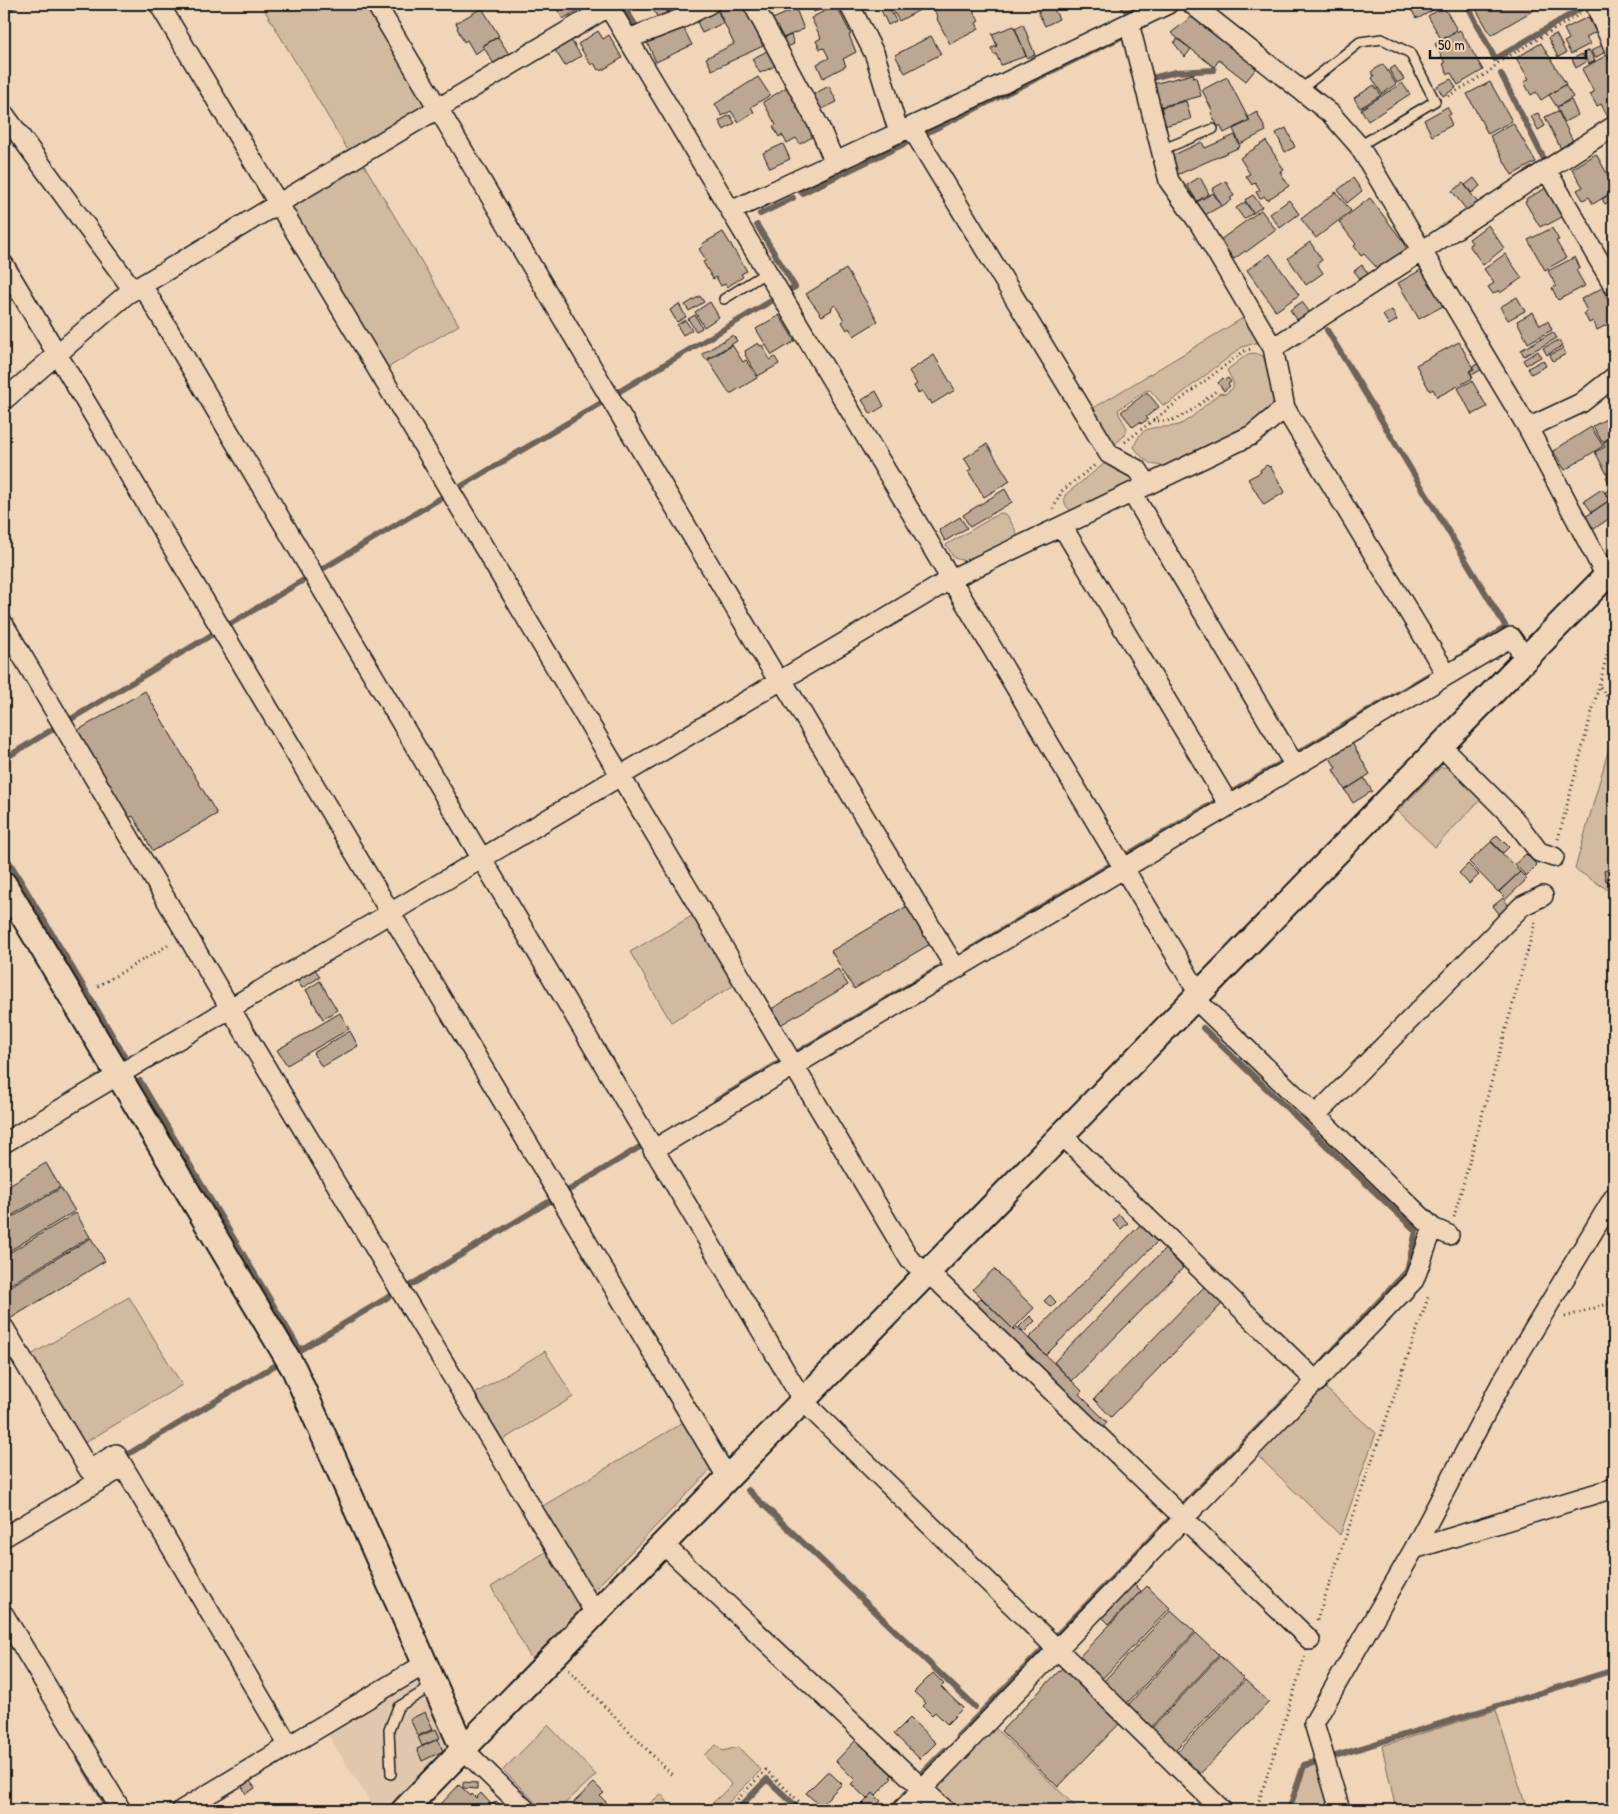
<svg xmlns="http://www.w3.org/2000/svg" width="1618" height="1814" viewBox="0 0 1618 1814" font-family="'Patrick Hand',sans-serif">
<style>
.built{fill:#e1c7ad}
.green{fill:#d2baa1;stroke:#776b5e}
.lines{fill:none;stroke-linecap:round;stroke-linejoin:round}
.stream{stroke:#6e6359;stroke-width:6}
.building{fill:#bca792;stroke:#1c1c1c}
.service-casing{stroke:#1c1c1c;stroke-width:12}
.minor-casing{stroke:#1c1c1c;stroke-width:22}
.tertiary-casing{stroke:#1c1c1c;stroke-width:28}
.path{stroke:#1c1c1c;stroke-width:3;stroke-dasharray:1 4;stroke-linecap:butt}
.service{stroke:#f1d5b8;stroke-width:9}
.minor{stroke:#f1d5b8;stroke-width:19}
.tertiary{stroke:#f1d5b8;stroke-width:24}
</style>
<rect width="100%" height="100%" fill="#f1d5b8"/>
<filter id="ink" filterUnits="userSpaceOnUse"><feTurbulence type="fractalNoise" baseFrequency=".02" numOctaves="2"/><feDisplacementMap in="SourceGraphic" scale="10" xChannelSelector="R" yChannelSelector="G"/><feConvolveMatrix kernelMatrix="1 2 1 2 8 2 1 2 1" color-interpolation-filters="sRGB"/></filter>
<g filter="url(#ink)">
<!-- built -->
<path class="built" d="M418 1679 447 1742 444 1744 446 1750 384 1810H375L327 1733Z"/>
<!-- green -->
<path class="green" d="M261 4H369L427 99 425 105 349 152Z
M363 163 459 325 384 370 290 206Z
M1248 315 1261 337 1259 342 1242 347 1168 404 1163 405 1150 390 1145 391 1118 410 1119 414 1127 428 1125 435 1113 446 1087 412Z
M1255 353 1263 356 1277 395V406L1248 427 1167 467 1151 464 1141 456 1134 447C1144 417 1165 433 1183 423 1196 415 1208 402 1220 393L1225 394 1233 388V382L1227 370 1248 354Z
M1109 460 1135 474V482L1072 511C1065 507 1064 503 1065 495Z
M1000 513 1007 515 1017 533 1016 538 965 561 954 558 946 545Z
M1614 730V889L1608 890 1575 869Z
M1441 767 1454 768 1483 797 1435 847 1398 811Z
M697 913 738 983 671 1022 630 952Z
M129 1297 182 1385 79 1446 26 1358Z
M545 1351 573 1397 496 1444 468 1398Z
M1322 1385 1376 1433 1340 1535 1256 1454Z
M687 1420 714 1466 592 1592 536 1510Z
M550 1549 583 1608 532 1660 491 1587Z
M1496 1710 1527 1810H1396L1382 1746Z
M548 1725 596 1775 558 1810H543L503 1770Z
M993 1726 1079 1810H951L935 1794 936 1785Z
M716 1745 723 1751 738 1747 761 1770 721 1810H705L732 1785 704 1755Z
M1316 1765 1330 1810H1291L1306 1768Z
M661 1794 674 1810H642Z"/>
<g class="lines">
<!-- stream -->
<path class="stream" d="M622 4 636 26
M1467 4 1495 59 1588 4
M4 12 17 4
M1150 72 1152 78 1176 72 1214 70
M1501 74 1545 161
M924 134 1119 38
M802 193 910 141
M760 214 793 198
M757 225 795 287 791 289
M1327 330 1506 627 1457 659
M615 394 771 301
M455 490 606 400
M319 571 446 495
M227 626 302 581
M66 722 218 631
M1296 754 1429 675
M4 759 58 726
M1229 794 1283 762
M4 853 124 1055
M1130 853 1215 802
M966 952 1109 866
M1203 1028 1416 1231 1407 1271 1325 1359
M793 1055 944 965
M140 1081 300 1350 395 1293
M716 1101 779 1063
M564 1193 643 1145
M406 1288 555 1198
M125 1456 277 1364
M748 1490 975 1707
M1180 1508 1286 1399
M1054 1638 1172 1517
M958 1736 1044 1648
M1332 1757 1614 1670
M79 1758 110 1810
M917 1778 945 1750
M737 1810 767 1779 800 1810
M1289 1810 1304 1765 1315 1762"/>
</g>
<!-- building -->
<path class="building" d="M554 4H587L563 19Z
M661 4 667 13 658 18 652 8Z
M662 4H686L674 11 673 9 667 12Z
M726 4H744L763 46 712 70 706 58 734 44 717 8Z
M810 4H825L826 7 814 12Z
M889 4H928L929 5 899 21Z
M929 4H970L979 21 976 23 979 29 950 44 937 19 938 18 931 4Z
M1119 4H1140L1124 12Z
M1408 4H1438L1440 6 1419 18 1418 17 1416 18Z
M1486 4H1544L1491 35 1476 9Z
M1614 4V15L1608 17 1604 8Z
M836 5 851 34 849 35 856 52 843 59 846 66 823 78 817 64 829 58 824 48 820 49 816 41 821 38 811 18Z
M1052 5 1059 19 1045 26 1038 12Z
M888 6 896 21 888 25 881 10Z
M716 7 723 23 702 33 695 17Z
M1444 7 1457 30 1441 39 1428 16Z
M482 8 499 36 482 46 484 48 475 54 467 40 464 42 457 28 458 27 456 23Z
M796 9 804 29 778 40 770 20Z
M1195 14 1259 65 1246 81 1219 60 1214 67 1171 33Z
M1588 17 1596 32 1586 37 1590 44 1571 54 1564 42 1569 39 1564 29Z
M1023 24 1035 55 1027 58 1015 28Z
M682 25 692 45 656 62 647 42Z
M1014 26 1026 56 1001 65 996 54 994 55 991 48 997 46 992 34Z
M1460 30 1483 70 1458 85 1451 73 1448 74 1443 64 1445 63 1435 44Z
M598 31 603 39 609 35 622 58 601 71 600 69 598 70 594 63 591 65 578 44Z
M1556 34 1566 53 1558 57 1548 38Z
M791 35 794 44 785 48 781 40Z
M931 36 941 54 905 73 895 55Z
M498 37 509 54 494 64 483 46Z
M1177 39 1191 49 1185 57 1174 43Z
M571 40 581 56 565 66 555 50Z
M1541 43 1566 84 1541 100 1536 92 1531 95 1524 82 1529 79 1516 58Z
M1602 45 1605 52 1595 58 1591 51Z
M1589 50 1595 61 1589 64 1583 53Z
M767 51 775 66 760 73 752 59Z
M1582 54 1586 62 1576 68 1572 59Z
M1607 55 1614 69V116L1609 119 1601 104 1597 106 1590 94 1594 92 1582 69Z
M1383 64 1396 84 1382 94 1372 78 1374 76 1371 72Z
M1395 66 1404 79 1397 83 1389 70Z
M1193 74 1194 78 1196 77 1201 96 1159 107 1153 84Z
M758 77 770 95 751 107 754 112 738 122 731 111 722 116 715 104Z
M1227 77 1249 120 1224 133 1220 125 1218 127 1211 113 1213 112 1202 90Z
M1451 79 1456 88 1443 96 1437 86Z
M1490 82 1512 121 1488 134 1467 94Z
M1402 83 1410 94 1368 121 1361 109Z
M1374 85 1381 95 1360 108 1354 98Z
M1565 85 1573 97 1557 107 1549 95Z
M829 86 837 102 820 110 812 95Z
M787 87 814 136 800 144 796 138 787 143 782 135 779 137 773 126 776 125 763 102Z
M1571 100 1578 115 1564 122 1557 107Z
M1186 101 1191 119 1164 126 1159 108Z
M1447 107 1451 114 1448 116 1452 125 1432 136 1424 120Z
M1558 111 1574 143 1561 149 1545 117Z
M1257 112 1266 131 1240 144 1233 129 1250 121 1248 117Z
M1538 113 1545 126 1538 130 1531 116Z
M730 115 735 123 724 130 719 121Z
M1513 123 1536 162 1512 175 1490 136Z
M1286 128 1295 147 1285 152 1276 133Z
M1235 135 1240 147 1177 175 1169 157 1202 142 1205 148Z
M1266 141 1284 170 1280 172 1289 186 1267 200 1264 196 1260 199 1256 192 1260 190 1255 182 1252 185 1246 176 1250 174 1240 158Z
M783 144 790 159 770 168 763 153Z
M1596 154 1614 186V191L1593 204 1589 197 1583 200 1577 190 1583 187 1572 169Z
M1200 177 1209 194 1197 201 1187 185Z
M1353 178 1362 191 1347 203 1338 190Z
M1474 178 1480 186 1472 193 1465 185Z
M1226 181 1234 196 1230 198 1232 200 1222 206 1212 189Z
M1463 183 1479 204 1468 212 1452 191Z
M1546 188 1562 217 1547 225 1546 224 1540 227 1525 202 1527 201 1526 199Z
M1336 192 1351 211 1316 238 1301 219Z
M1614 192V199L1605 204 1602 199Z
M1213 193 1221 206 1205 215 1197 202Z
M1253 195 1262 207 1253 213 1245 200Z
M1370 198 1405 244 1404 245 1407 249 1379 270 1364 254 1361 256 1354 246 1356 244 1339 222Z
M1289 200 1299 214 1280 228 1270 214Z
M1245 202 1253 213 1244 219 1236 208Z
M1261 210 1276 230 1246 252 1245 251 1234 259 1220 240Z
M1488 225 1504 248 1483 265 1469 245 1472 243 1469 239Z
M1552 228 1559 240 1556 241 1566 258 1545 270 1528 240Z
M723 232 747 271 741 274 743 277 727 287 725 284 721 286 716 277 713 279 703 262 706 260 699 249 703 246 702 244Z
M1310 242 1322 260 1317 264 1323 273 1306 285 1288 258Z
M1270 254 1299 295 1276 311 1247 270Z
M1505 254 1522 278 1500 293 1499 290 1493 294 1488 287 1494 283 1484 269Z
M1575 257 1580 268 1576 270 1585 286 1558 300 1552 288 1556 286 1548 271Z
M1362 265 1369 275 1362 281 1354 271Z
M1424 268 1445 305 1419 319 1398 283Z
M846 269 878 321 854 336 849 328 847 330 842 322 844 320 835 305 831 308 832 310 822 316 806 294Z
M1602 288 1614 312V321L1597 330 1593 321 1589 323 1584 313 1587 311 1581 299Z
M700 296 704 302 689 311 685 305Z
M1517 297 1525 311 1508 320 1500 307Z
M710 302 719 317 704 327 695 312Z
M1302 302 1311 314 1299 322 1290 310Z
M679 304 686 317 677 322 670 310Z
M1392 310 1397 320 1389 325 1383 315Z
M1533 312 1540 325 1548 321 1552 330 1528 343 1517 321Z
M695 315 702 328 696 331 688 319Z
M779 315 795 341 772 355 756 329Z
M685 320 692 330 683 335 677 325Z
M1553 332 1557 338 1524 356 1521 350Z
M733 335 737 341 706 360 702 354Z
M1559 340 1562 346 1547 355 1543 348Z
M1459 342 1473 368 1469 371 1473 378 1437 397 1433 389 1430 391 1416 365Z
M758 343 760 346 762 345 770 360 775 357 779 364 758 376 745 355 746 354 745 351Z
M732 345 743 362 746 360 757 378 730 394 708 360Z
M1563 348 1566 354 1553 361 1550 355Z
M1538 351 1541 357 1526 365 1523 360Z
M934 355 955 390 932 404 930 400 928 401 922 391 918 393 914 386 917 384 909 371Z
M1543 360 1546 366 1531 374 1528 368Z
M1481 362 1484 368 1472 375 1470 371 1474 369 1472 367Z
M1223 378 1225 380 1228 378 1231 382 1228 384 1230 386 1224 391 1218 383Z
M1472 381 1487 407 1472 415 1458 388Z
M876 391 884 406 871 414 862 400Z
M1147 392 1159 407 1146 417 1148 419 1141 424 1140 422 1133 427 1121 412Z
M1612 416 1614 420V436L1602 442 1593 426Z
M1591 427 1603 446 1565 470 1553 451Z
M1614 436V487H1612L1606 477 1608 476 1595 452 1605 447 1603 443Z
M987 444 1010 481 984 497 968 471 971 469 964 458Z
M1267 465 1269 467 1270 466 1285 492 1264 505 1248 479 1261 472 1260 470Z
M1613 487 1614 497 1610 499 1605 492Z
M1005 489 1012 502 970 527 963 515Z
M1602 489 1610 500 1592 512 1584 501Z
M1614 497V515L1594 529 1585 517Z
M960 517 967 528 945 541 939 530Z
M145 691 217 814 153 851 133 816 126 819 75 732Z
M1352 743 1370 774 1345 790 1333 770 1336 768 1329 756Z
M1364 778 1372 791 1353 803 1345 790Z
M1497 835 1509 847 1503 853 1491 841Z
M1491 842 1520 872 1498 892 1469 862Z
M1526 854 1537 865 1526 876 1515 864Z
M1468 864 1479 875 1469 884 1459 873Z
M1611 869 1613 880 1606 881 1604 871Z
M1520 872 1527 879 1506 899 1499 892Z
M1503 898 1510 907 1500 915 1493 906Z
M909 905 932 943 854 989 831 951Z
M315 969 320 977 302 988 297 980Z
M838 969 848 985 777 1027 768 1011Z
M320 981 337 1010 323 1019 306 990Z
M340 1013 349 1029 287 1065 277 1050Z
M350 1031 358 1046 322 1067 313 1053Z
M46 1163 60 1187 4 1220V1188Z
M61 1188 75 1211 4 1254V1222Z
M76 1213 90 1237 4 1288V1256Z
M1119 1214 1128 1223 1121 1229 1113 1221Z
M1140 1225 1157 1242 1046 1355 1029 1338Z
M91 1238 105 1261 8 1320 4 1313V1290Z
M1165 1249 1183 1268 1072 1381 1054 1362Z
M994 1269 1034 1308 1013 1329 973 1289Z
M1204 1287 1222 1304 1111 1417 1094 1399Z
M1050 1295 1056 1302 1051 1307 1044 1301Z
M981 1298 1014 1330 1017 1327 1082 1391 1079 1394 1107 1422 1102 1428 975 1303Z
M1030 1316 1035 1321 1024 1332 1019 1327Z
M1133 1583 1141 1591 1109 1624 1101 1616Z
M1147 1586 1170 1608 1100 1681 1077 1659Z
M1171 1610 1195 1632 1125 1705 1102 1683Z
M1196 1633 1219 1655 1150 1728 1127 1706Z
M1220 1656 1244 1679 1174 1751 1151 1729Z
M1063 1667 1120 1723 1058 1787 1001 1731Z
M933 1673 944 1684 941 1687 963 1708 947 1724 935 1712 932 1715 923 1706 926 1703 914 1692Z
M1245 1680 1269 1702 1199 1775 1176 1753Z
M425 1712 433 1729 418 1736 410 1719Z
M910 1718 936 1743 920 1759 894 1734Z
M436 1729 440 1738 422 1746 418 1737Z
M438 1739 443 1751 422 1761 417 1749Z
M856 1740 892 1775 890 1777 892 1778 876 1795 873 1793 867 1799 851 1784 855 1780 836 1761Z
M828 1771 842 1784 820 1806 806 1793Z
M250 1781 255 1788 246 1794 242 1786Z
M463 1782 477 1783V1789L463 1788Z
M594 1783 604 1793 600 1796 614 1810H583L574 1802Z
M459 1785 471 1796 472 1794 476 1798 481 1793 492 1805 496 1801 504 1808 501 1810H443L439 1806Z
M873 1793 881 1801 872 1810H857Z"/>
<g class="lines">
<!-- service casing -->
<g class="service-casing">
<path id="service" d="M1300 90 1360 42 1382 39 1410 53 1435 101 1359 146
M1161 150 1213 129
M724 299 767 272
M391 1774 389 1730 398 1707 434 1685
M923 1793 926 1810"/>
</g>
<!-- minor casing -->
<g class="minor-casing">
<path id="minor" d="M159 4 910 1260 942 1285 1310 1640
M376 4 779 682
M607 4 1199 994
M753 4 819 126 835 163
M849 4 875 55 899 133
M1192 4 1331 114 1359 146 1528 428 1606 576
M1595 4 1614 48
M628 39 680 19 709 4
M4 114 133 290
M911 127 1109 454 1138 470 1148 485
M1547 171 1614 286
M731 211 994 88 1168 4
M4 265 727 1477
M142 285 803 1401 1222 1810
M1273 348 1614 126
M4 400 127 294 608 7
M1285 408 1447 675
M1528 428 1581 403 1614 377
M1132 493 1295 766
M1062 526 1229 805
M4 625 230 1008 595 1613
M782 680 956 969
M1441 746 1514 819 1539 852 1554 857
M1195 999 1433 1228 1449 1235
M1316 1115 1522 906 1543 896
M1062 1135 1317 1382
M4 1143 951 579 1252 435 1285 408 1273 348 1199 223 1169 181 1129 23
M653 1150 1511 637 1526 659
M4 1328 89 1470 116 1454 289 1746
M4 1537 123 1467
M663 1544 945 1810
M1414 1549 1614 1488
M4 1615 121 1810
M463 1749 526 1810
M182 1810 425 1664
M902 1810 1414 1280 1433 1228
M1340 1810 1314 1723 1414 1549 1502 1382 1614 1197"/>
</g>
<!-- tertiary casing -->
<g class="tertiary-casing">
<path id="tertiary" d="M4 884 294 1369 463 1749
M404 1810 1614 568"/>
</g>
<!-- path -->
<path class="path" d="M1448 96 1489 72 1499 62 1580 14
M1153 420C1179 426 1198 405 1217 390
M1125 442 1244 351 1251 349
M1053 509 1062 491 1095 465
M1600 687 1614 706
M1558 839 1614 629
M98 986 170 944
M1454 1217 1536 920
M1565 1317 1614 1302
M1317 1620 1429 1295
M569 1670 673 1776
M727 1810 766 1770 808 1810
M1256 1810 1305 1657"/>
<!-- service -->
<use href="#service" class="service"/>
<!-- minor -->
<use href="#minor" class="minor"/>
<!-- tertiary -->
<use href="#tertiary" class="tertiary"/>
</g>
</g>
<!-- margin -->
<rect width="1618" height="1814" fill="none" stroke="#f1d5b8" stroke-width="20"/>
<rect x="10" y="10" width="1598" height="1794" fill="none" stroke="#1c1c1c" stroke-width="2" filter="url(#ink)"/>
<!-- scale -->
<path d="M1430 50v8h156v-8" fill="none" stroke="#1c1c1c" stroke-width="2.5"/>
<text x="1438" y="50" font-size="15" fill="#1c1c1c" stroke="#f1d5b8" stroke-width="4" paint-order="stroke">50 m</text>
</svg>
